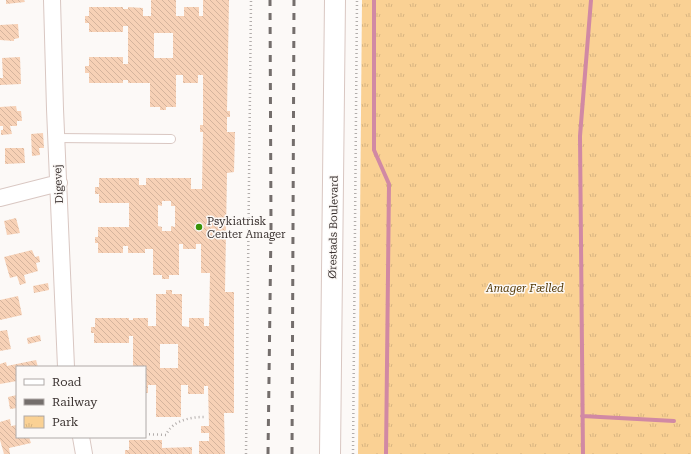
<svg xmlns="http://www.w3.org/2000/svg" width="691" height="454" viewBox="0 0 691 454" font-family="'Roboto Serif',serif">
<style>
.park{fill:url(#park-tufts)}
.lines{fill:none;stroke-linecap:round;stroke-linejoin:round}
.stream{stroke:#d189a4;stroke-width:4}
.building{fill:url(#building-back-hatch);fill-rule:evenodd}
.service-casing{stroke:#d9c7c2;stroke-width:10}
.minor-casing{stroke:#d9c7c2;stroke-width:18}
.tertiary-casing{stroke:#d9c7c2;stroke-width:22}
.path{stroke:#b2adab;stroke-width:2.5;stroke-dasharray:1 3;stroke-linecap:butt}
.service{stroke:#fff;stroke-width:8}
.minor{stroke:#fff;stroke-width:16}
.tertiary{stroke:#fff;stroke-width:20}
.rail{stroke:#746e6c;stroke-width:3;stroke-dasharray:7 7;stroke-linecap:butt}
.poi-dot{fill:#3a9308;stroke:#fcf9f7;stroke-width:1.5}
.labels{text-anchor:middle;stroke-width:3;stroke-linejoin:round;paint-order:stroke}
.street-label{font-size:11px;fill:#3c3432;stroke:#fcf9f7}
.poi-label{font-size:11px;fill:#3c3432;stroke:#fcf9f7;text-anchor:start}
.park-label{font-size:11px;font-style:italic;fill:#573b07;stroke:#fcf9f7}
</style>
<defs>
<pattern id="park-tufts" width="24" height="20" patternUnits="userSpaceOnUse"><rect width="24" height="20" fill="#fad194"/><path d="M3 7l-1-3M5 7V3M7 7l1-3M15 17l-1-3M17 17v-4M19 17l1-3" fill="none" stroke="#d7b480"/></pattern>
<pattern id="building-back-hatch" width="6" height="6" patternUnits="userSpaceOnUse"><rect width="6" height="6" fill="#f7d1b6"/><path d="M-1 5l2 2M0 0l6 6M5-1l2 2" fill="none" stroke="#d5b49d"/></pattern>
</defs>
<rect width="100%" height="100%" fill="#fcf9f7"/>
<!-- park -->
<path class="park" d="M362 0H691V454H358Z"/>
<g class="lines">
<!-- stream -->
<path class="stream" d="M374 0V150L389 184 386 454
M582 416 674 421
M583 454 580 136 591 0"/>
</g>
<!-- building -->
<path class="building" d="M6 0H24L25 2 6 4Z
M151 0H176V16H184V7H199V16H203V0H229L227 111H230V117H227V132H235L234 172 227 173 225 292H234V413H224L225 454H199V441H209V433H201V426H209L208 386H204V394H188V385H181V417H156V385H148V393H145V367H133V336H129V343H94V333H91V327H95V318H129V320H133V318H148V326H156V294H166V290H172V294H182V326L189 327V318H204V326H209L210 273H201V244H196V249H183V244H179V275H169V279H162V275H153V249H145V253H128V246H123V253H98V243H95V237H98V227H129V203H99V194H95V187H99V178H139V185H146V178H191V189H202L203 132H200V125H203V75H198V83H183V75H176V107H166V110H160V107H150V83H128V80H123V83H89V73H85V66H89V57H123V64H128V26H123V32H89V23H85V16H89V7H123V9H128V7L143 8V16H151ZM154 33H173V58H154ZM162 201H171V206H175V227L171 226V231H162V227L158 226V205L162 206ZM160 344H178V368H160Z
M18 24 19 38 14 39V41L0 40V25Z
M20 57 21 84 0 85V78H3L2 58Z
M16 106 17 111H21L22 121H17V126H10L12 134 1 135V130H3V126H0V107Z
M43 133 44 148H39L40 155 32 156 31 134Z
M5 148H24L25 163 5 164Z
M16 218 20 233 7 235 4 221Z
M32 250 35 257 39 256 40 262 36 263 38 271 24 275 26 283 20 285 17 276 10 278 4 257Z
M48 283 49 290 34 293 33 286Z
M18 296 22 315 0 320V300Z
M7 330 11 349 0 351V331Z
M40 335 41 341 28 344 27 338Z
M36 360 38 367H17V381L0 384V364L6 362 7 366Z
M17 395V408L10 409 8 397Z
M10 419 11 426 17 425V437H29L31 443 9 448 10 454H4L0 440V422Z
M129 440H162V448L192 447V454H125V450H129Z"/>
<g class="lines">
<!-- service casing -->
<g class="service-casing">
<path id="service" d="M56 138 171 139"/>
</g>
<!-- minor casing -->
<g class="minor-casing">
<path id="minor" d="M52 0 55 109 66 367
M0 198 59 183
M81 437 84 454"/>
</g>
<!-- tertiary casing -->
<g class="tertiary-casing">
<path id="tertiary" d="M330 454 335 0"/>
</g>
<!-- path -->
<path class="path" d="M145 434 166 435C172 421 189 417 204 417
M246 454 251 0
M353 454 357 0"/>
<!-- service -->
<use href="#service" class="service"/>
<!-- minor -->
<use href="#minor" class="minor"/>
<!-- tertiary -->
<use href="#tertiary" class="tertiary"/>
<!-- rail -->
<path class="rail" d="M268 454 271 227 270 0
M292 454 294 0"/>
</g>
<!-- markers -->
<circle class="poi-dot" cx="199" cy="227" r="4"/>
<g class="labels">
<!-- street labels -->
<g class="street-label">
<text transform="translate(58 184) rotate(-93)" y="4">Digevej</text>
<text transform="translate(333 227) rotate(-89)" y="4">Ørestads Boulevard</text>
</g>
<!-- poi labels -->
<g class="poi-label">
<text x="207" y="225">Psykiatrisk<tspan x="207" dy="13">Center Amager</tspan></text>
</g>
<!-- park labels -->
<g class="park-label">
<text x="525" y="292">Amager Fælled</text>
</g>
</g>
<!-- legend -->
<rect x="16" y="366" width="130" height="72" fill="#fcf9f7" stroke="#afaaa8"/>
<rect x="24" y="379" width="20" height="6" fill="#ffffff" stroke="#afaaa8"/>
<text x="52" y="386" font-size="12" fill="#3c3432">Road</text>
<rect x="24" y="399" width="20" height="6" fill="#746e6c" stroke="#afaaa8"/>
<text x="52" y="406" font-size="12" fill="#3c3432">Railway</text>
<rect x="24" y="416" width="20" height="12" fill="url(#park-tufts)" stroke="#afaaa8"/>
<text x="52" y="426" font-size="12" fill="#3c3432">Park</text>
</svg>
